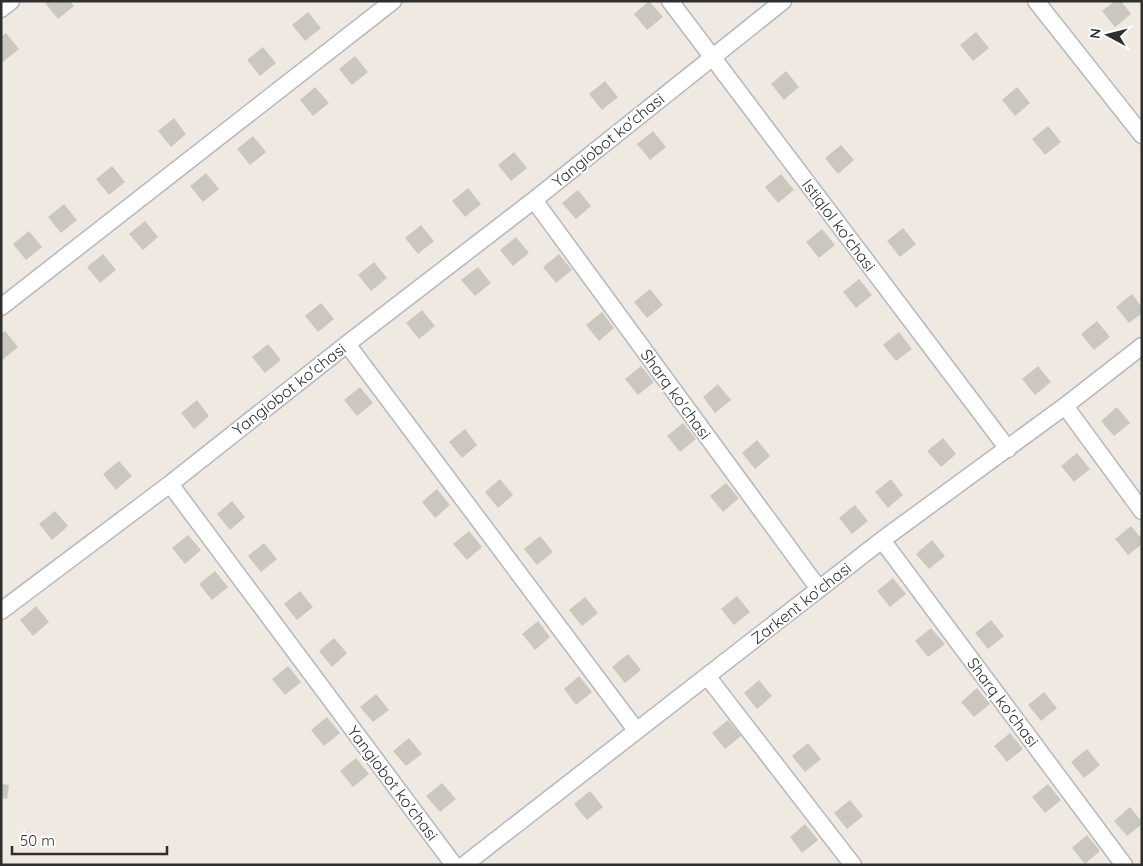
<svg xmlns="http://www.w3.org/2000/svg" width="1143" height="866" viewBox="0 0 1143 866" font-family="Quicksand,sans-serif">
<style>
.building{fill:#cbc7bf}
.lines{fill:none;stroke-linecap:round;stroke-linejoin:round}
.street-casing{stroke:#b4b7c1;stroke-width:19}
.street{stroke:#fff;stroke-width:16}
.labels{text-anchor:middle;stroke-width:4;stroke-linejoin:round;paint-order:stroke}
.street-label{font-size:16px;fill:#2e2e2e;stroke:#fff}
</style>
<rect width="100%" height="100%" fill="#efe9e1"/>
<!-- building -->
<path class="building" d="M47 1H70L74 6 58 19 45 3Z
M649 1 663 17 647 30 634 14Z
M1115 1H1121L1131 14 1115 27 1102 11Z
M308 12 321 28 305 41 292 25Z
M976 32 989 48 973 61 960 45Z
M6 33 19 49 3 62 1 59V37Z
M263 47 276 63 260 76 247 60Z
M355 56 368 72 352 85 339 69Z
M786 71 799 87 784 100 771 84Z
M605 81 618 97 602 110 589 94Z
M315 87 329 103 313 116 300 100Z
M1017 87 1030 103 1015 116 1002 100Z
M174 118 186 134 171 147 158 131Z
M1048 126 1061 142 1045 155 1032 139Z
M653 131 666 147 650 160 637 144Z
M253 136 266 152 250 165 237 149Z
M841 145 854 160 838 174 825 158Z
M514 152 527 168 511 181 498 165Z
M112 166 125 182 109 195 96 179Z
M206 173 219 189 203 202 190 186Z
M781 174 794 190 778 203 765 187Z
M468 188 481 204 465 217 452 201Z
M578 190 591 206 576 219 562 203Z
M64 204 77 220 61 233 48 217Z
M145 221 158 237 143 250 129 234Z
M421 225 434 241 418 254 405 238Z
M903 228 916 244 900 257 887 241Z
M822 229 835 245 819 258 806 242Z
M29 231 42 247 26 260 13 244Z
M516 237 529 253 513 266 500 250Z
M103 254 116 270 100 283 87 267Z
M559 254 572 270 556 283 543 267Z
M374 262 387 278 371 291 358 275Z
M478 267 491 283 475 296 461 280Z
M859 279 872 295 856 308 843 292Z
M650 289 663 305 647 318 634 302Z
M1132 294 1142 307V313L1129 323 1116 307Z
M321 303 334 319 318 332 305 316Z
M422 310 435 326 419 339 406 323Z
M602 312 614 328 599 341 586 325Z
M1097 321 1110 337 1094 350 1081 334Z
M5 331 18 347 1 361V334Z
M899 332 912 349 896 361 883 345Z
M268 344 281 360 265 373 252 357Z
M641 366 654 382 638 395 625 379Z
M1038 366 1051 382 1035 395 1022 379Z
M718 384 731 400 715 413 703 397Z
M360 387 373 403 357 416 344 400Z
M197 400 209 416 194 429 181 413Z
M1117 407 1130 423 1114 436 1101 421Z
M683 423 696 439 680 452 667 436Z
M465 429 477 445 462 458 449 442Z
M943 438 956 454 941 467 927 451Z
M757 440 770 456 755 469 742 453Z
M1077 453 1090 469 1074 482 1061 466Z
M119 461 132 476 116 490 103 474Z
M500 479 513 495 498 508 485 492Z
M891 479 903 495 888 508 875 492Z
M726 483 739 498 723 512 710 496Z
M437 489 450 505 435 518 422 502Z
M232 501 245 517 230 530 217 514Z
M855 505 868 521 852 534 839 518Z
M55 511 68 526 52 540 39 524Z
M1131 526 1142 539V544L1128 555 1115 539Z
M469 531 482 547 467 560 453 544Z
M188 535 201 550 185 564 172 548Z
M540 536 553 552 537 565 524 549Z
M932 540 945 556 929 569 916 554Z
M264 543 277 559 261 572 248 556Z
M215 571 228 587 212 600 199 584Z
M893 578 906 594 890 607 877 591Z
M300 591 313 607 297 620 284 604Z
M737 596 750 612 734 625 721 609Z
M585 597 598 613 582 626 569 610Z
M36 606 49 622 33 636 20 620Z
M991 620 1004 636 988 649 975 633Z
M538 621 550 637 535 650 522 634Z
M931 628 945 644 928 657 915 641Z
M334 638 347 653 332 667 319 651Z
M628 654 641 670 625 683 612 667Z
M288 666 301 682 285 695 272 679Z
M579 676 592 692 576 705 564 689Z
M759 680 772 696 757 709 744 693Z
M977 688 990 704 974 717 961 702Z
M1044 692 1057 708 1041 721 1028 705Z
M376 694 389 710 373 722 360 707Z
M327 717 340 733 324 746 311 730Z
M728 720 741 736 725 749 712 733Z
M1010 733 1023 749 1007 762 994 746Z
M409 738 422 754 406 766 393 751Z
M808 743 821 759 805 772 792 756Z
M1087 749 1100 765 1084 778 1071 762Z
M356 758 369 774 353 787 340 771Z
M442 783 456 799 440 812 426 796Z
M1 784 9 785 7 799 1 798Z
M1048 784 1061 800 1045 813 1032 797Z
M590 791 603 807 587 820 574 804Z
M850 800 863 816 847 829 834 813Z
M1130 807 1142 822V824L1127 836 1114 821Z
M805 824 818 840 802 853 790 837Z
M1087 835 1100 851 1085 864 1072 848Z"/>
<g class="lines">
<!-- street casing -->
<g class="street-casing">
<path id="street" d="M670 1 1008 449
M1036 1 1142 135
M1 9 11 1
M534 200 819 589
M1 307 393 1
M347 344 636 730
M1065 406 1142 511
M170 484 454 865
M882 540 1124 865
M1 611 170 484 347 344 534 200 783 1
M707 676 853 865
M464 865 882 540 1065 406 1142 346"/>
</g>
<!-- street -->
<use href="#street" class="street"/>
</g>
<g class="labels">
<!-- street labels -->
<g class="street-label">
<text transform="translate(608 140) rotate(-39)" y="6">Yangiobot ko'chasi</text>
<text transform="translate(839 225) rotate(53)" y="6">Istiqlol ko'chasi</text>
<text transform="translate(289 389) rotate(-38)" y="6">Yangiobot ko'chasi</text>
<text transform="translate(676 394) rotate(54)" y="6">Sharq ko'chasi</text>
<text transform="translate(801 603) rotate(-38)" y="6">Zarkent ko'chasi</text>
<text transform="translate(1003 702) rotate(53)" y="6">Sharq ko'chasi</text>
<text transform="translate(393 783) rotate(53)" y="6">Yangiobot ko'chasi</text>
</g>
</g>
<!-- border -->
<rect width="1143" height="866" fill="none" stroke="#2e2e2e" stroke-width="5"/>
<!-- north arrow -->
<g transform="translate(1108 35) rotate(277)" stroke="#ffffff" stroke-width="4" paint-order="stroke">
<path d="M0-4L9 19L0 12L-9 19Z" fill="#2e2e2e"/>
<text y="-8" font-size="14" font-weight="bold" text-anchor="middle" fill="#2e2e2e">N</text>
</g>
<!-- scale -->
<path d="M12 846v8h155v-8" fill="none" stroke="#2e2e2e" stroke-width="2.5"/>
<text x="20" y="846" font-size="15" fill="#2e2e2e" stroke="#ffffff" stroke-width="4" paint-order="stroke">50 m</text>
</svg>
